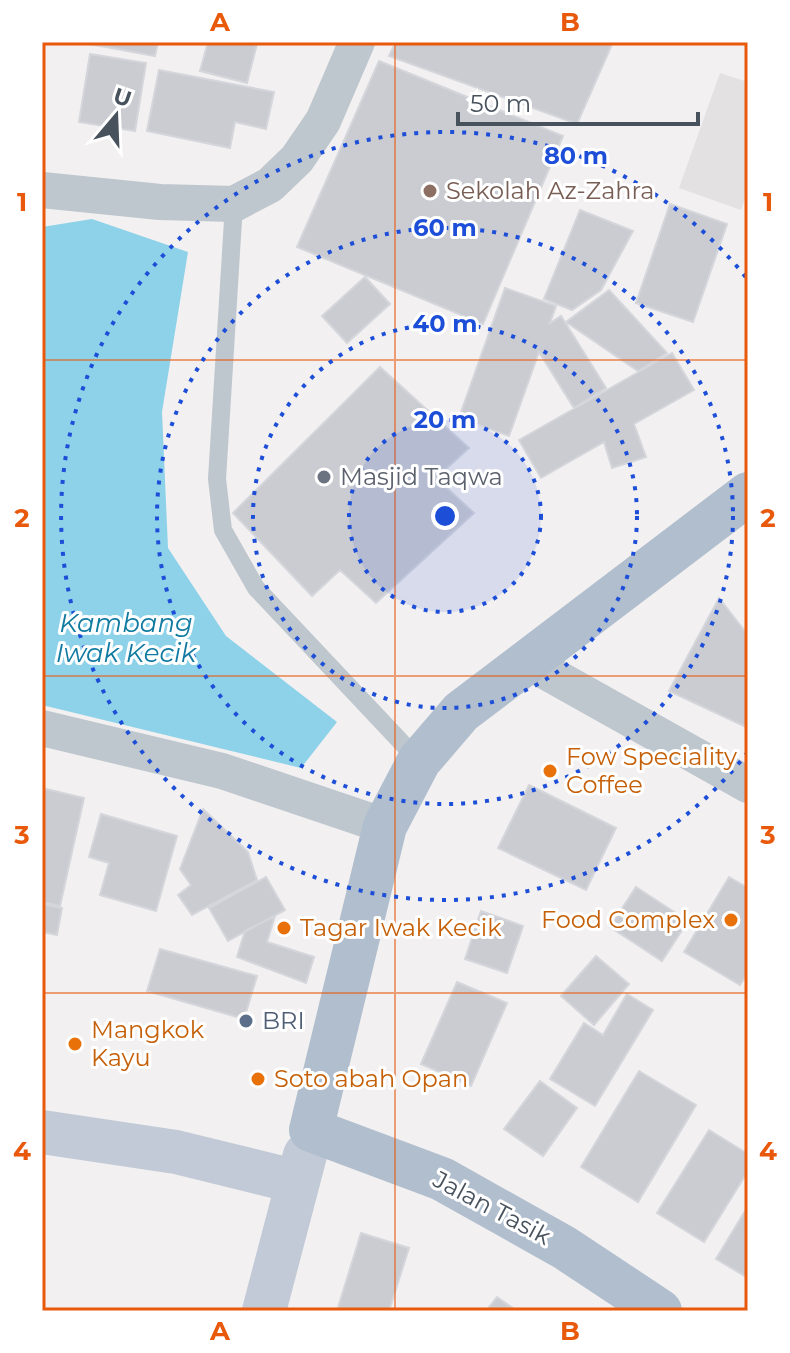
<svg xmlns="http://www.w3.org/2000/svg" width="790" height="1353" viewBox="0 0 790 1353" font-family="Montserrat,sans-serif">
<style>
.education{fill:#e3e1e2}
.water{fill:#8ed2ea}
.building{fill:#caccd2;stroke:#d4d6db;stroke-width:2}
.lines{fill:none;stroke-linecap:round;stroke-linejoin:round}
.lane{stroke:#bec6ce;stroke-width:18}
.street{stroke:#bec6ce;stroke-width:36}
.secondary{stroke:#c1cad6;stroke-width:44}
.primary{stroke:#b0bece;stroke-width:44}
.grid{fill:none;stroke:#e8590c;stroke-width:2;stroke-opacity:0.55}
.ring{fill:none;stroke:#1d4ed8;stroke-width:4;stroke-dasharray:4 8}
.education-dot{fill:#8d6e63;stroke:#fff;stroke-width:3}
.worship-dot{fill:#6b7280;stroke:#fff;stroke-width:3}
.food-dot{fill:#e8710a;stroke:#fff;stroke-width:3}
.service-dot{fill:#5c6f8a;stroke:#fff;stroke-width:3}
.labels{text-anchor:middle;stroke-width:6;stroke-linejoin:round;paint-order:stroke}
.education-label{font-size:24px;fill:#785e54;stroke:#fff;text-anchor:start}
.worship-label{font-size:24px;fill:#5b616d;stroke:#fff;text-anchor:start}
.food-label{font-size:24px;fill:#c56008;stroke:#fff;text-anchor:start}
.service-label{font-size:24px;fill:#4e5e75;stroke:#fff;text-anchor:start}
.street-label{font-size:24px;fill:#48525d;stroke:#fff}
.water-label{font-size:26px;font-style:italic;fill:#107aa1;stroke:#fff}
.centre{fill:#1d4ed8;stroke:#fff;stroke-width:4}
.ring-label{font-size:24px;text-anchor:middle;font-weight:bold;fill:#1d4ed8;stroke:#fff;stroke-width:6;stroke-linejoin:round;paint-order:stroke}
.neatline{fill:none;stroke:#e8590c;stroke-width:3}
.grid-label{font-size:26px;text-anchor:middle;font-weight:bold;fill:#e8590c}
</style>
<rect width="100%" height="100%" fill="#f2f0f0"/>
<!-- education -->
<path class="education" d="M720 73 748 82V190L741 210 679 188Z"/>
<!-- water -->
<path class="water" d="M92 219 188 252 162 412 168 548 226 636 337 722 301 768 42 705V227Z"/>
<!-- building -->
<path class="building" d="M79 42H158L155 56Z
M208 42 257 44 247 83 200 71Z
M396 42H613L577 124 389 56Z
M90 54 146 63 135 131 79 122Z
M379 61 563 136 483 324 297 247Z
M159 70 274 92 266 129 235 122 230 148 147 131Z
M670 204 727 224 693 322 636 303Z
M580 210 633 231 601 290 572 310 544 299Z
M365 277 390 304 347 343 322 316Z
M505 288 556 306 550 323 561 316 606 388 574 408 539 352 509 436 459 418Z
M609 290 667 353 638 371 566 322Z
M672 353 694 390 634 424 646 457 612 468 604 442 541 478 519 440Z
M380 367 469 448 436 478 474 513 376 603 340 570 312 596 233 513Z
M719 598 748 635V728L669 691Z
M529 785 616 828 586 890 498 848Z
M42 788 84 798 60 906 42 902Z
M203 809 248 852 257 880 192 915 178 895 191 885 180 869Z
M101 814 177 836 156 911 100 895 109 863 89 857Z
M266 877 285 910 228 941 209 908Z
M729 877 748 888V973L740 985 684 952Z
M636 887 688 921 662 961 610 927Z
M42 904 62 908 57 935 42 932Z
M481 911 523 926 507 973 465 959Z
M275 916 267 942 314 957 306 983 237 957 245 931Z
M160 949 257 976 244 1019 147 991Z
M596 956 629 984 594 1025 561 996Z
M457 982 507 1003 471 1086 421 1064Z
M627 994 653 1010 595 1106 550 1079 584 1023 603 1035Z
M639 1071 696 1105 638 1202 581 1167Z
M540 1081 577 1108 543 1156 504 1129Z
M709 1130 748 1154V1171L704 1242 657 1213Z
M748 1206V1278L716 1259Z
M361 1233 409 1248 389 1311H337Z
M497 1297 517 1311H486Z"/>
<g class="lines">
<!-- lane -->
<path class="lane" d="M234 204 217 479 223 530 256 588 419 761"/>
<!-- street -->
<path class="street" d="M42 190 160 202 234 204 270 185 297 159 323 121 357 42
M525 660 748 785
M42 728 222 771 385 826"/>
<!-- secondary -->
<path class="secondary" d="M42 1132 176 1152 298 1182
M264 1311 305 1155"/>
<!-- primary -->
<path class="primary" d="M660 1311 565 1248 442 1179 311 1130 385 826 419 761 461 712 748 494"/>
</g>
<!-- grid -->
<path class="grid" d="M395 42V1311M42 360H748M42 676H748M42 993H748"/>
<!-- distance rings -->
<circle cx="445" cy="516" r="96" fill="#1d4ed8" fill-opacity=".12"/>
<g class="ring">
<circle cx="445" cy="516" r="96"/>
<circle cx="445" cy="516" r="192"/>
<circle cx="445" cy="516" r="288"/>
<path d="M748 752A384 384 0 1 1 748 280"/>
</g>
<!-- markers -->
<circle class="education-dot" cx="430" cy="191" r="8"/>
<circle class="worship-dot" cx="324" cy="477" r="8"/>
<g class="food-dot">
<circle cx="550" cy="771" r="8"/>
<circle cx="731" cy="920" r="8"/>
<circle cx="284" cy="928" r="8"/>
<circle cx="75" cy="1044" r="8"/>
<circle cx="258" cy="1079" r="8"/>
</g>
<circle class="service-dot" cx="246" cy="1021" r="8"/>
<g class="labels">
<!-- education labels -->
<g class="education-label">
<text x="446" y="199">Sekolah Az-Zahra</text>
</g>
<!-- worship labels -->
<g class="worship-label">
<text x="340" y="485">Masjid Taqwa</text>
</g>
<!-- food labels -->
<g class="food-label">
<text x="566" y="765">Fow Speciality<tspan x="566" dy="28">Coffee</tspan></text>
<text x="715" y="928" text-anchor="end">Food Complex</text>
<text x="300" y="936">Tagar Iwak Kecik</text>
<text x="91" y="1038">Mangkok<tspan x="91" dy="28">Kayu</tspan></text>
<text x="274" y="1087">Soto abah Opan</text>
</g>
<!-- service labels -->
<g class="service-label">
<text x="262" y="1029">BRI</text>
</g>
<!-- street labels -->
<g class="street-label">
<text transform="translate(492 1208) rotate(28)" y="8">Jalan Tasik</text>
</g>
<!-- water labels -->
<g class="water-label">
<text x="126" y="632">Kambang<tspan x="126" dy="30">Iwak Kecik</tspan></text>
</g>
</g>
<circle cx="445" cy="516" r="12" class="centre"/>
<g class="ring-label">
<text x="576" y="164">80 m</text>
<text x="445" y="236">60 m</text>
<text x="445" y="332">40 m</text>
<text x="445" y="428">20 m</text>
</g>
<!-- border -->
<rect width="790" height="1353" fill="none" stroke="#ffffff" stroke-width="88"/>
<!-- north arrow -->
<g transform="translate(116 116) rotate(19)" stroke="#ffffff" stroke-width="6" paint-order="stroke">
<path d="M0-6L14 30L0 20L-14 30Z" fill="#48525d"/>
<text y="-12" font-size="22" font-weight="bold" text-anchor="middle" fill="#48525d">U</text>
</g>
<!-- scale -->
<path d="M458 112v12h240v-12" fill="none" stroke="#48525d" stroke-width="4"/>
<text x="470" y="112" font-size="24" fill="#48525d" stroke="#ffffff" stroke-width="6" paint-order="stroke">50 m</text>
<rect x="44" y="44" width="702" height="1265" class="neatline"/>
<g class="grid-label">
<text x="220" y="31">A</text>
<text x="570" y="31">B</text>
<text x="22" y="211">1</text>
<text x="768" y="211">1</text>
<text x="22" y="527">2</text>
<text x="768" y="527">2</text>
<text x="22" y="844">3</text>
<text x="768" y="844">3</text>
<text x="22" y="1160">4</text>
<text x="768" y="1160">4</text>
<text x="220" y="1340">A</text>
<text x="570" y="1340">B</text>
</g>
</svg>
